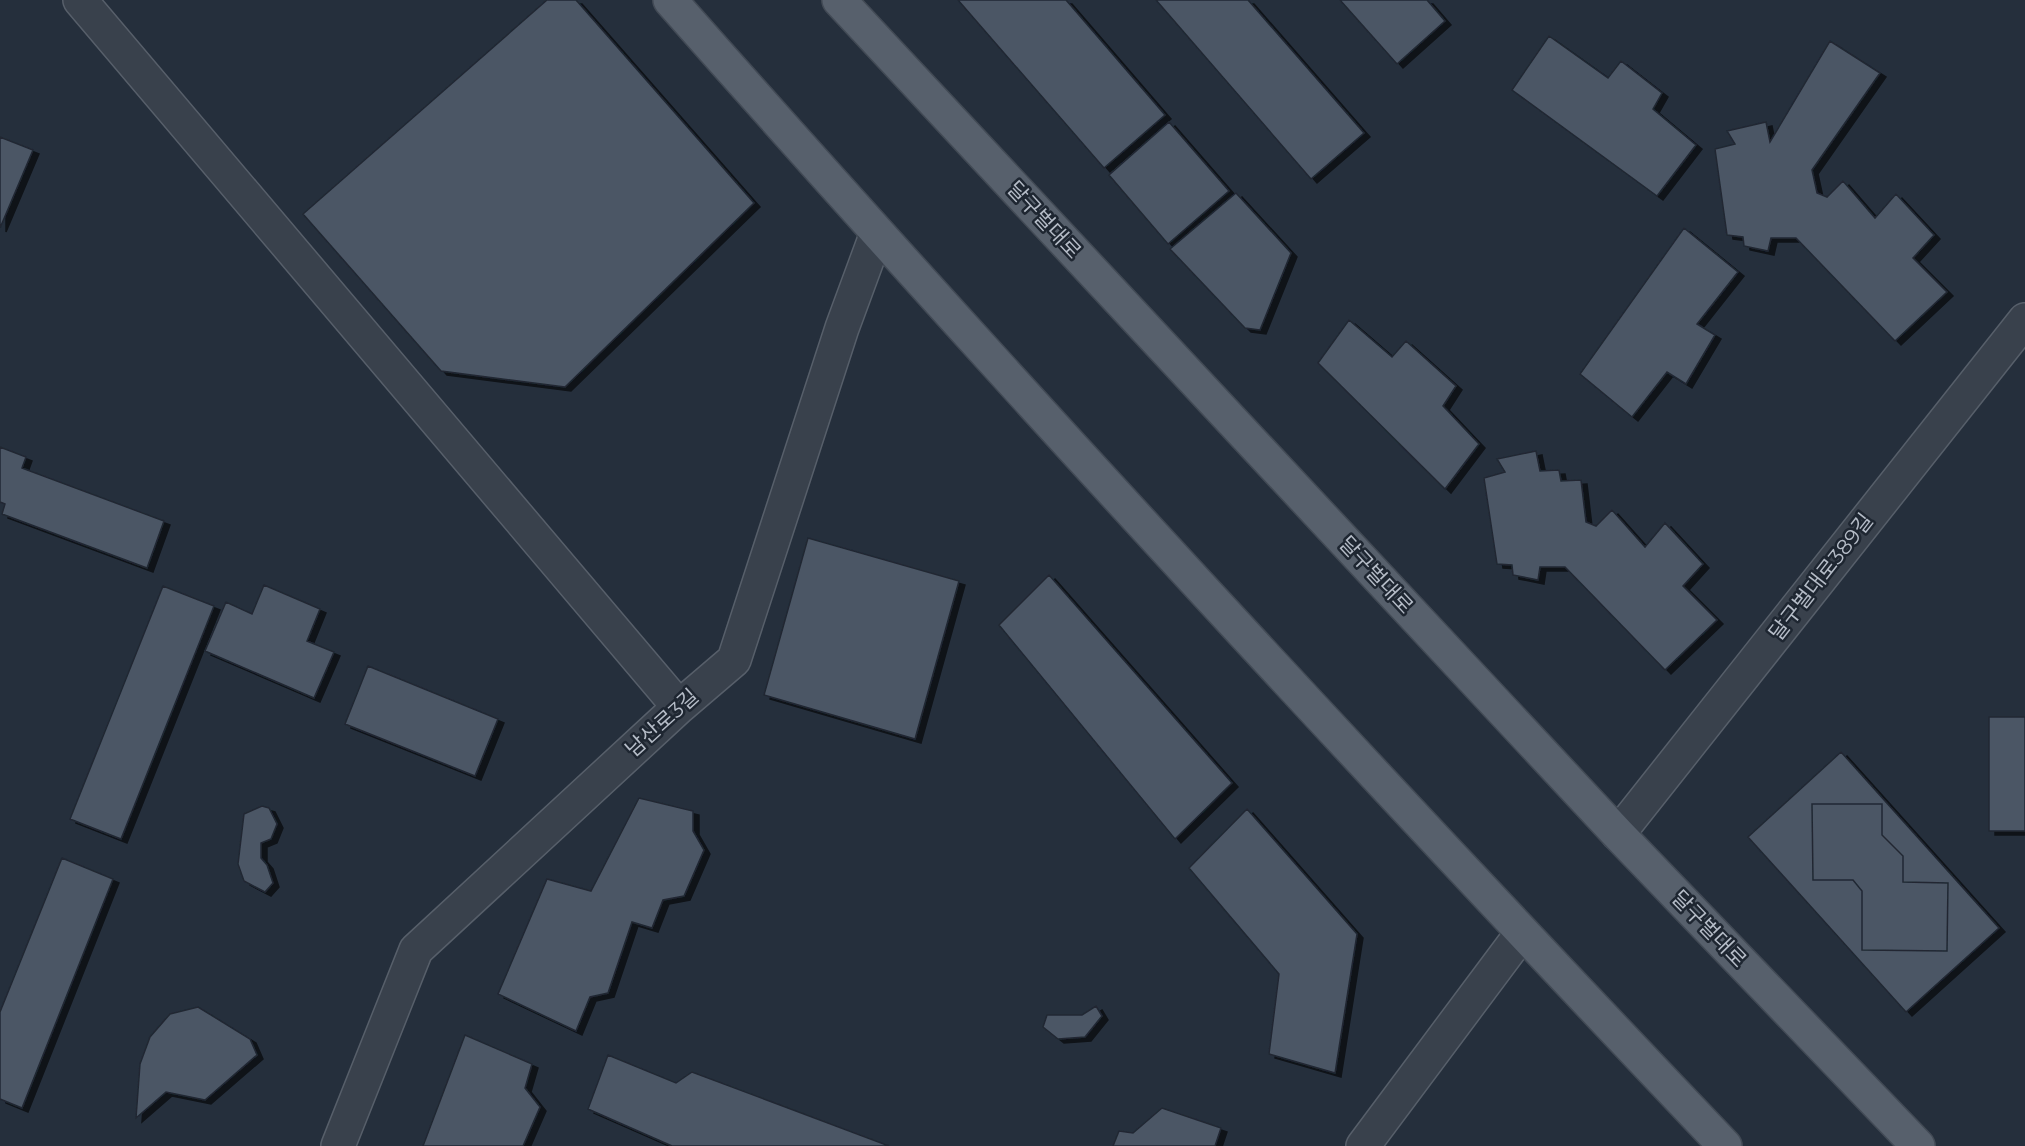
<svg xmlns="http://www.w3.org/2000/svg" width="2025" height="1146" viewBox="0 0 2025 1146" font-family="Montserrat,'Noto Sans KR',sans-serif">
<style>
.building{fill:#4b5665;stroke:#202833;stroke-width:1.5;filter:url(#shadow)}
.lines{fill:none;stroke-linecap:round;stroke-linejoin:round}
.minor-casing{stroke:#575f6a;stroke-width:36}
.major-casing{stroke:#424a55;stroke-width:36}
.minor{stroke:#39414c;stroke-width:33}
.major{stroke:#57606c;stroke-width:33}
.labels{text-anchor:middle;stroke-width:5;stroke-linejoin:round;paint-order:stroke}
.street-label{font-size:21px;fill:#b5bcc7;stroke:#1e2631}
</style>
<defs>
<filter id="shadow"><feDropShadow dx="6" dy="4" stdDeviation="0" flood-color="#0009"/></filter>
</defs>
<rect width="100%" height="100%" fill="#252f3c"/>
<!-- building -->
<path class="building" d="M547 0H576L754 203 565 387 441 371 303 214Z
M958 0H1066L1165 115 1104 168Z
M1156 0H1248L1364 133 1311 179Z
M1340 0H1427L1445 21 1397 64Z
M1549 36 1608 78 1621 61 1662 93 1653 109 1696 145 1657 196 1512 90Z
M1830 41 1880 73 1812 170 1817 193 1827 197 1843 181 1875 218 1896 194 1934 235 1913 258 1947 292 1895 341 1796 238H1771L1768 251 1744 246 1743 237 1727 235 1715 149 1735 144 1727 131 1766 122 1770 142Z
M1169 122 1229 191 1168 244 1109 175Z
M0 137 33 150 0 228Z
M1236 193 1291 253 1260 330 1245 328 1170 249Z
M1684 228 1738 272 1697 324 1715 335 1686 384 1667 372 1632 417 1580 374Z
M1349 320 1392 357 1406 341 1456 386 1443 406 1479 444 1445 489 1318 363Z
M0 447 26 457 22 468 164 521 147 568 2 514 5 504 0 502Z
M1536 451 1540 471 1559 470 1561 481 1581 480 1586 522 1596 526 1612 510 1645 547 1665 523 1703 564 1683 586 1717 620 1665 670 1565 567H1540L1538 580 1513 575 1512 565 1497 564 1484 478 1505 472 1497 459Z
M808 538 959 581 915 739 764 695Z
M1049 575 1232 783 1175 839 999 625Z
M264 585 320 609 307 641 334 652 314 698 205 651 226 602 252 614Z
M163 586 214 606 121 839 70 819Z
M368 666 498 719 475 776 345 724Z
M1989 717H2025V831H1989Z
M1841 752 1999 928 1906 1012 1748 837Z
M639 798 693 811V831L704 850 684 896 663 900 652 928 632 922 608 993 590 997 576 1031 498 994 547 879 591 891Z
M1812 804H1882V835L1903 856V882L1948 883 1947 951 1862 950V891L1853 880H1813Z
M262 806 269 808 277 824 271 839 261 843V858L267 865 273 883 265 892 244 881 238 864 244 814Z
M1247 809 1357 934 1335 1073 1269 1054 1279 974 1189 868Z
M62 858 113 879 22 1108 0 1099V1012Z
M1096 1006 1102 1016 1085 1037 1058 1039 1043 1027 1047 1015H1082Z
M198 1007 250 1039 257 1055 205 1100 166 1092 136 1118 140 1064 150 1037 170 1014Z
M465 1035 532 1064 525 1088 540 1107 523 1146H423Z
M608 1055 676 1083 692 1072 889 1146H672L588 1109Z
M1162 1108 1221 1128 1215 1146H1113L1119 1131 1133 1133Z"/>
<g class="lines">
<!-- minor casing -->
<g class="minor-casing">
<path id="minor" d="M80 0 679 707
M1618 834 2025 320
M338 1146 416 950 679 707 734 660 842 328 877 233
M1363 1146 1522 933"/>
</g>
<!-- major casing -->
<g class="major-casing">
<path id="major" d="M670 0C1014 389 1367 770 1725 1146
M839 0 1618 834 1918 1146"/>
</g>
<!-- minor -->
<use href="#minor" class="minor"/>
<!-- major -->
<use href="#major" class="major"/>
</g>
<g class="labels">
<!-- street labels -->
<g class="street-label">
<text transform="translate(1044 220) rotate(47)" y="7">달구벌대로</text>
<text transform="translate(1376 575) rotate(47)" y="7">달구벌대로</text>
<text transform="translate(1821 577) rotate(-52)" y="7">달구벌대로389길</text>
<text transform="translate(662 723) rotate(-42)" y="7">남산로3길</text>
<text transform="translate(1709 929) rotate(46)" y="7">달구벌대로</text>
</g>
</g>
</svg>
